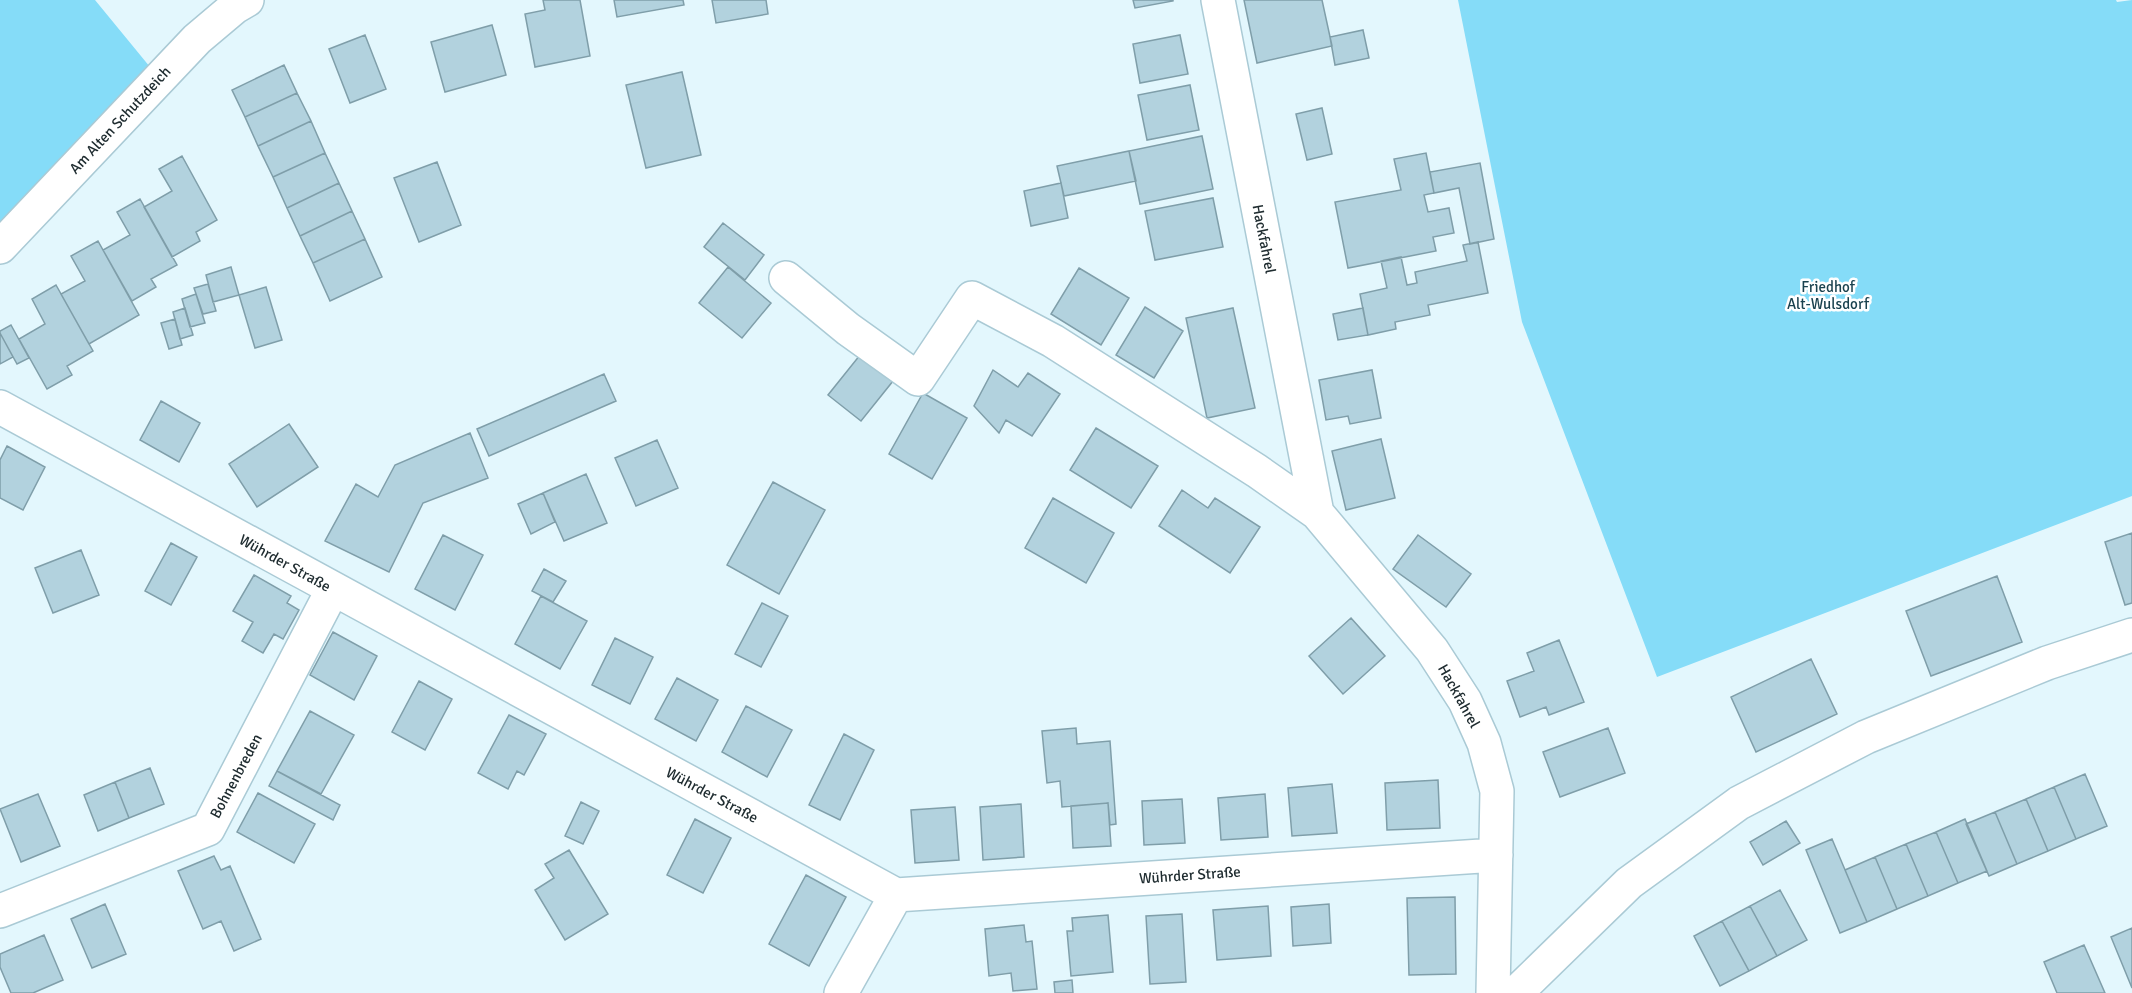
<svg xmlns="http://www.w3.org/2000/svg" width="2132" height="993" viewBox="0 0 2132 993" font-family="Signika,sans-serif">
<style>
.green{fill:#85dcf8}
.building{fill:#b2d2de;stroke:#7f9ea9;stroke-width:1.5}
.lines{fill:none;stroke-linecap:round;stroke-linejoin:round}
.minor-casing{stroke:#aacad5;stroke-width:36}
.minor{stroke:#fff;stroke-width:33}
.labels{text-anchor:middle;stroke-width:5;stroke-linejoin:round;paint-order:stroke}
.street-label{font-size:15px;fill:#202d31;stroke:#fff}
.park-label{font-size:15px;fill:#1a424f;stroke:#fff}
</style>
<rect width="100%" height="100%" fill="#e3f7fd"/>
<!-- green -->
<path class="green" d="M0 0H95L150 67 0 228Z
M1458 0H2116L2117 2 2132 0V496L1657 677 1522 322Z"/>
<!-- building -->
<path class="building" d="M543 0H580L590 56 535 67 525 14 545 10Z
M614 0H683L684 5 617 17Z
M712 0H766L768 14 716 23Z
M1133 0H1173V1L1135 8Z
M1244 0H1322L1332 46 1257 63Z
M492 25 506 75 445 92 431 42Z
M1363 30 1369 58 1335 65 1330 37Z
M365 35 386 89 350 103 329 49Z
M1180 35 1188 74 1140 83 1133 44Z
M284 65 297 93 245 117 232 90Z
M682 72 701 155 646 168 626 85Z
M1190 85 1199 130 1147 140 1138 95Z
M297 93 311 121 258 146 245 117Z
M1322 108 1332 154 1307 160 1296 114Z
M311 121 325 153 273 177 258 146Z
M1202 136 1213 189 1140 204 1129 151Z
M1129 151 1136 181 1064 196 1057 166Z
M325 153 339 183 287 208 273 177Z
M1426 153 1434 193 1424 195 1428 212 1449 208 1454 233 1433 237 1436 251 1348 268 1335 202 1401 190 1394 159Z
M182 156 217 220 196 232 200 241 172 257 144 207 172 191 159 169Z
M437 162 461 225 419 242 394 178Z
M1480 163 1494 239 1470 244 1459 188 1434 193 1430 172Z
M339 183 352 211 300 236 287 208Z
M1061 183 1068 218 1031 226 1024 191Z
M1213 198 1223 247 1155 260 1145 211Z
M140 199 177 265 151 279 156 287 132 301 103 250 130 235 117 212Z
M352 211 365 239 313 263 300 236Z
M723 223 764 255 745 280 704 247Z
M365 239 382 277 330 301 313 263Z
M98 241 139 315 89 344 61 294 85 281 71 256Z
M1478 242 1488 293 1428 305 1430 315 1395 322 1396 329 1368 335 1360 294 1387 288 1381 261 1401 257 1407 285 1417 283 1415 272 1467 261 1463 245Z
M231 267 239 295 213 302 206 275Z
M728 267 771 303 742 338 699 303Z
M1079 268 1129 298 1101 345 1051 314Z
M208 284 216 311 203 314 194 288Z
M56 285 93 351 67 366 72 375 47 389 19 339 45 324 32 299Z
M266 287 282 340 255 348 239 295Z
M196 294 205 323 190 327 182 299Z
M1145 307 1183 331 1154 378 1116 355Z
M185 308 193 335 180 339 173 312Z
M1233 308 1255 408 1207 418 1186 318Z
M1363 308 1368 335 1338 340 1333 314Z
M175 319 182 345 169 349 161 323Z
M11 325 29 358 17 364 0 333V331Z
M0 333 13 357 0 364Z
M860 355 893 381 861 421 828 395Z
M993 370 1018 387 1028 373 1060 394 1032 436 1006 420 999 433 974 406Z
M1372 370 1381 418 1350 424 1348 416 1326 420 1319 380Z
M604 374 616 401 489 456 477 429Z
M923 393 967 418 932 479 889 454Z
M161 401 200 423 179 462 140 440Z
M289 424 318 467 257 507 229 464Z
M1096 428 1158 466 1131 508 1070 470Z
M470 433 488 478 423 503 389 572 325 541 356 484 378 497 395 465Z
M1381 439 1395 498 1346 510 1332 451Z
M657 440 678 488 636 506 615 458Z
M7 446 45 467 23 510 0 498V460Z
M586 474 607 523 564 541 543 493Z
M773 482 825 510 779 594 727 565Z
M1182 490 1208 508 1215 498 1260 527 1230 573 1159 526Z
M543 493 555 522 531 534 518 504Z
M1053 498 1114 533 1086 583 1025 548Z
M2132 533V603L2125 605 2105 542Z
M443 535 483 555 455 610 415 589Z
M1418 535 1471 574 1446 607 1393 569Z
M171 543 197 557 171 605 145 591Z
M81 550 99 595 53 613 35 568Z
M544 569 566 581 553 602 532 591Z
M254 575 291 596 287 603 299 610 283 639 274 634 263 653 242 641 253 622 233 611Z
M1997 576 2022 642 1931 676 1906 611Z
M541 596 587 621 560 669 515 644Z
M762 603 788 616 761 667 735 654Z
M1351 618 1385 656 1343 694 1309 656Z
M333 632 377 656 354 700 310 675Z
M615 638 653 657 630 704 592 685Z
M1559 640 1584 702 1549 715 1546 707 1520 717 1507 681 1534 671 1527 653Z
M1811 659 1837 714 1756 752 1731 697Z
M677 678 718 700 696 741 655 719Z
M419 681 452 699 425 750 392 732Z
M746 706 792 730 767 777 722 752Z
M310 711 354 735 321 794 277 771Z
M509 715 546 734 524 775 517 771 508 789 478 773Z
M1076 728 1077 744 1110 741 1116 824 1110 825 1108 803 1062 807 1060 781 1047 783 1042 731Z
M1608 728 1625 773 1560 797 1543 752Z
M844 734 874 750 840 820 809 805Z
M150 768 164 804 129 818 115 782Z
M277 771 340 805 333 820 269 786Z
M2085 774 2107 826 2076 839 2054 787Z
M1438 780 1440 828 1387 830 1385 783Z
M115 782 129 818 98 831 84 795Z
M1332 784 1337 833 1292 836 1288 788Z
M2054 787 2076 839 2048 851 2026 799Z
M258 793 315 824 294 863 237 832Z
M38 794 60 846 21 862 0 809Z
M1265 794 1268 837 1221 840 1218 798Z
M1182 799 1185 843 1144 845 1142 801Z
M2026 799 2048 851 2017 864 1995 812Z
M581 802 599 811 583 844 565 836Z
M1108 803 1111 846 1073 848 1071 806Z
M1021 804 1024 857 983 860 980 807Z
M955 807 959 860 915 863 911 810Z
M1995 812 2017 864 1989 876 1966 824Z
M695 819 731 838 703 893 667 875Z
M1965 819 1987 871 1958 883 1936 832Z
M1786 821 1800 843 1763 865 1750 842Z
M1936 832 1958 883 1928 896 1906 844Z
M1832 839 1867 922 1840 933 1806 850Z
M1906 844 1928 896 1897 909 1875 857Z
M569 850 608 914 565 940 535 890 554 878 545 864Z
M214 856 221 870 230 866 261 939 234 951 221 921 203 929 178 871Z
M1875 857 1897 909 1867 922 1845 870Z
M806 875 846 897 809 966 769 944Z
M1780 890 1807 940 1777 956 1750 906Z
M1455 897 1456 974 1409 975 1407 898Z
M105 904 126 954 92 968 71 919Z
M1329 904 1331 943 1293 946 1291 907Z
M1268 906 1271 956 1217 960 1213 910Z
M1750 906 1777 956 1749 971 1722 921Z
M1182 914 1186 982 1150 984 1146 916Z
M1108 915 1113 972 1071 976 1067 931H1073L1072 918Z
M1722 921 1749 971 1720 986 1694 936Z
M1024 925 1026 942 1032 941 1037 989 1013 991 1011 973 989 976 985 929Z
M2132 928V988L2111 937Z
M44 935 63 980 33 993H11L0 967V954Z
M2084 945 2105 993H2057L2044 962Z
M1072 980 1073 993H1055L1054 982Z"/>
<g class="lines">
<!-- minor casing -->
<g class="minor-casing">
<path id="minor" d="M1218 0 1317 513
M0 247 197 39 235 7 247 0
M786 278 848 329 918 379 972 298 1053 341 1257 471 1317 513 1432 650 1465 701 1484 743 1497 791 1493 993
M0 407 896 895 1496 855
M0 911 208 829 333 589
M841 993 896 895
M1516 993 1629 883 1739 803 1866 737 2047 663 2132 635"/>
</g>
<!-- minor -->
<use href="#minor" class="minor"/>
</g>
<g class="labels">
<!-- street labels -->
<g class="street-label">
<text transform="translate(120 120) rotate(-47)" y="5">Am Alten Schutzdeich</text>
<text transform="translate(1264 239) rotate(79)" y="5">Hackfahrel</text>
<text transform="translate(285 563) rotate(29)" y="5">Wührder Straße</text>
<text transform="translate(1459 696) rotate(61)" y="5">Hackfahrel</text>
<text transform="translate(236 776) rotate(-62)" y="5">Bohnenbreden</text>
<text transform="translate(712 795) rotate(28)" y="5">Wührder Straße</text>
<text transform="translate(1190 875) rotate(-4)" y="5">Wührder Straße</text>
</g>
<!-- park labels -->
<g class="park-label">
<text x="1828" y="292">Friedhof<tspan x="1828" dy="17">Alt-Wulsdorf</tspan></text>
</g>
</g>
</svg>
